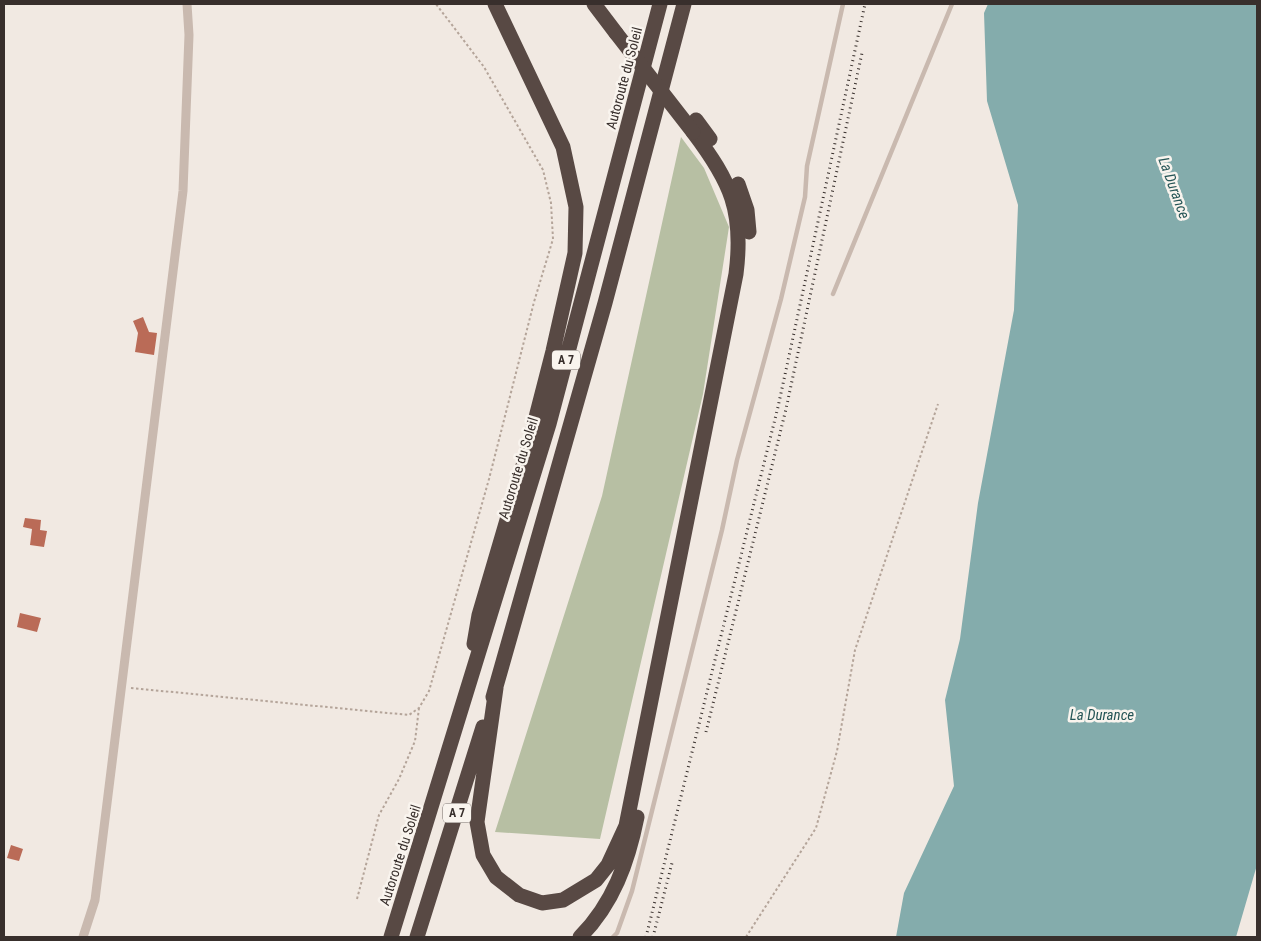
<svg xmlns="http://www.w3.org/2000/svg" width="1261" height="941" viewBox="0 0 1261 941" font-family="'Roboto Condensed',sans-serif">
<style>
.green{fill:#b7bfa3}
.water{fill:#84acac}
.building{fill:#ba6b57}
.lines{fill:none;stroke-linecap:round;stroke-linejoin:round}
.path{stroke:#b4a499;stroke-width:2;stroke-dasharray:2.5 2.5;stroke-linecap:butt}
.service{stroke:#c9b9af;stroke-width:4.5}
.minor{stroke:#c9b9af;stroke-width:9}
.motorway{stroke:#584944;stroke-width:15}
.rail{stroke:#382f2c;stroke-width:3;stroke-dasharray:1 4;stroke-linecap:butt}
.motorway-bridge{stroke:#584944;stroke-width:15}
.labels{text-anchor:middle;stroke-width:5;stroke-linejoin:round;paint-order:stroke}
.shield{fill:#f9f4ee;stroke:#726a66;stroke-width:1}
.shield-label{font-size:12px;font-weight:bold;fill:#382f2c}
.street-label{font-size:14px;fill:#382f2c;stroke:#f9f4ee}
.water-label{font-size:15px;font-style:italic;fill:#255556;stroke:#f9f4ee}
</style>
<rect width="100%" height="100%" fill="#f1e9e2"/>
<!-- green -->
<path class="green" d="M681 137 704 168 729 227 703 394 600 839 495 832 602 496Z"/>
<!-- water -->
<path class="water" d="M988 4H1257V865L1236 937H896L904 893 954 786 945 700 960 639 978 503 1014 310 1018 205 987 101 984 13Z"/>
<!-- building -->
<path class="building" d="M143 317 149 332 157 333 154 355 135 352 138 333 133 321Z
M25 518 41 520 40 530 47 531 44 547 30 545 32 529 23 527Z
M20 613 41 618 37 632 17 627Z
M11 845 23 849 19 861 7 858Z"/>
<g class="lines">
<!-- path -->
<path class="path" d="M131 688 409 715 419 708 429 691 489 479 534 302 553 239 551 203 543 170 484 67 436 4
M357 899 379 815 399 779 415 741 419 708
M746 937 816 828 837 751 855 650 938 404"/>
<!-- service -->
<path class="service" d="M833 294 952 4
M613 937 617 933 632 891 722 530 737 460 781 299 805 197 807 166 843 4"/>
<!-- minor -->
<path class="minor" d="M83 937 95 900 183 191 189 35 187 4"/>
<!-- motorway -->
<path class="motorway" d="M594 4 616 33
M696 120 710 139
M738 184 747 210 749 232
M474 644 479 615 527 452 553 351 575 253 576 207 563 147 495 4
M496 688 477 822 483 855 496 877 519 895 542 903 563 900 596 880 608 865 626 826 736 274C744 211 731 182 693 132
M493 697 605 303 684 4
M391 937 549 424 660 4
M417 937 483 727
M580 937C613 904 628 862 637 817"/>
<!-- rail -->
<path class="rail" d="M706 732 786 409 862 53
M646 937 778 407 865 4
M653 937 672 863"/>
<!-- motorway-bridge -->
<path class="motorway-bridge" d="M616 33 693 132"/>
</g>
<g class="labels">
<!-- shield labels -->
<g class="shield">
<rect x="552" y="350.5" width="28" height="19" rx="4"/>
<rect x="443" y="803.5" width="28" height="19" rx="4"/>
</g>
<g class="shield-label">
<text x="566" y="364">A 7</text>
<text x="457" y="817">A 7</text>
</g>
<!-- street labels -->
<g class="street-label">
<text transform="translate(624 78) rotate(-75)" y="5">Autoroute du Soleil</text>
<text transform="translate(518 468) rotate(-73)" y="5">Autoroute du Soleil</text>
<text transform="translate(400 855) rotate(-72)" y="5">Autoroute du Soleil</text>
</g>
<!-- water labels -->
<g class="water-label">
<text transform="translate(1174 188) rotate(70)" y="5">La Durance</text>
<text x="1102" y="720">La Durance</text>
</g>
</g>
<!-- border -->
<rect width="1261" height="941" fill="none" stroke="#382f2c" stroke-width="10"/>
</svg>
